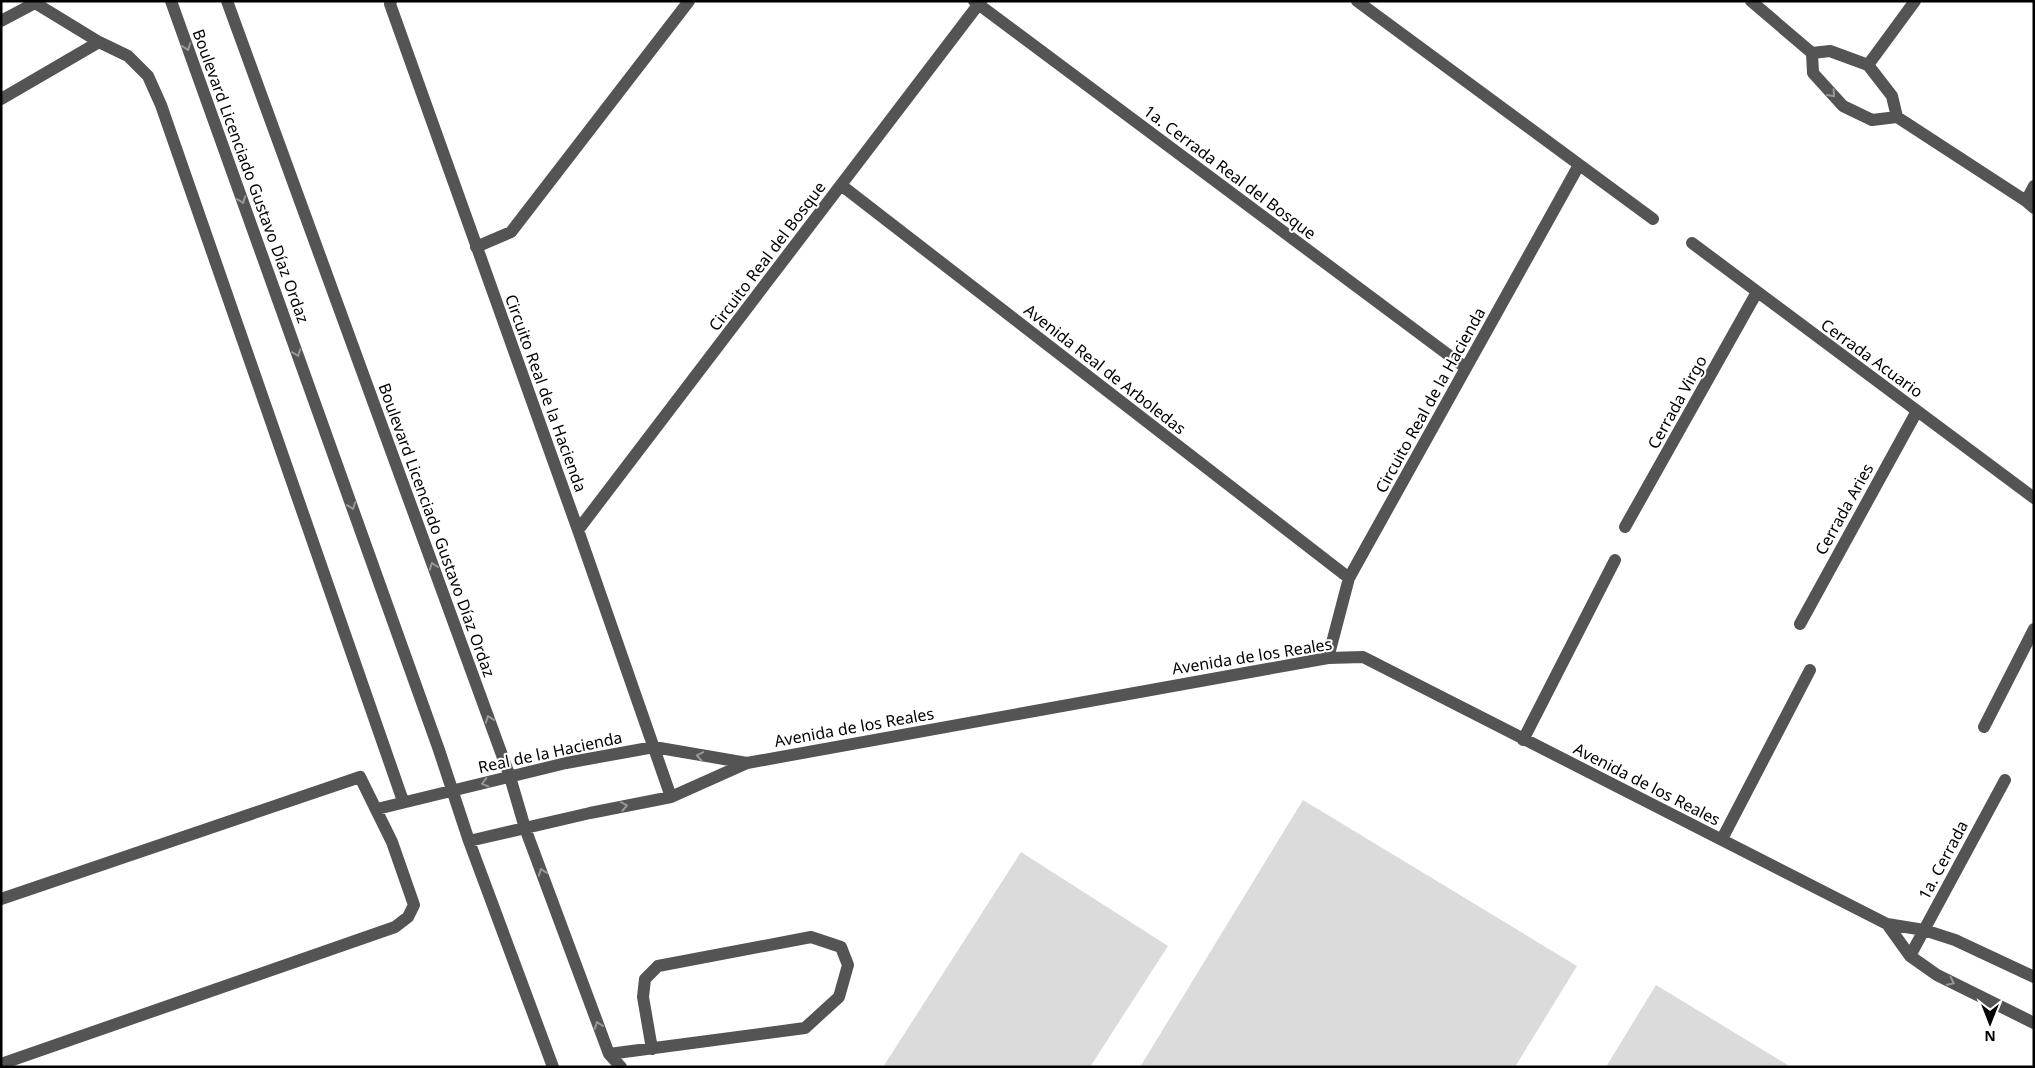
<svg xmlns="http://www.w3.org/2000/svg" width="2035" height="1068" viewBox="0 0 2035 1068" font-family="'Noto Sans',sans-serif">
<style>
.pitch{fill:#dbdbdb}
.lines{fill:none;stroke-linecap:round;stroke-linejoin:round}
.minor{stroke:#545454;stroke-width:12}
.oneway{stroke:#989898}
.labels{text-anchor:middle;stroke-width:4;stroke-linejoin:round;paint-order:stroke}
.street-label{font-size:16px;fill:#000;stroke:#fff}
</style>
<rect width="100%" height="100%" fill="#fff"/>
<!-- pitch -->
<path class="pitch" d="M1303 800 1577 966 1515 1067H1140Z
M1021 852 1168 946 1090 1067H883Z
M1656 985 1791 1067H1606Z"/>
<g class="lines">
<!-- minor -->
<path class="minor" d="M171 1 439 750 469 841 553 1067
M227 1 510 777 525 828 609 1054 621 1067
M391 1 390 4 578 530 671 797
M974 1 1466 368
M1357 1 1653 219
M1751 1 1812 53 1830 51 1868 65 1892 96 1897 117
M1 21 35 3 99 42 128 56 148 76 161 105 403 801
M1812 53 1813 73 1843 106 1872 120 1897 117 2026 201 2034 208
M1868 65 1915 1
M1 99 99 42
M841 185 1349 578
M2026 201 2034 186
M1692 243 2034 498
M476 247 511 232 689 1
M1625 527 1757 292
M578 530 981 1
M1800 624 1917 411
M1328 658 1349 578 1579 165
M1984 727 2034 629
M1523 740 1615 560
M377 809 566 763 654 747 747 763
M1722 839 1810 670
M469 841 590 813 671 797 747 763 1328 658 1363 657 1887 924 1924 930 1955 940 2034 977
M1 899 360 777 392 842 414 905 408 917 395 927 1 1064
M1887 924 1910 956 1937 975 2034 1023
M1910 956 2005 780
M609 1054 805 1028 839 997 848 965 841 947 811 937 658 966 645 979 643 997 652 1049"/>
</g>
<!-- one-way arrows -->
<defs><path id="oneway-chevron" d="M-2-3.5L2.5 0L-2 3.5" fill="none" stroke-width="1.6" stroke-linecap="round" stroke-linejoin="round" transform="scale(1.25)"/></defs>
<g class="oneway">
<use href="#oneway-chevron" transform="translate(187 47) rotate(70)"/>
<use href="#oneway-chevron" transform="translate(1832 94) rotate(48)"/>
<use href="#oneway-chevron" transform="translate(242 200) rotate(70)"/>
<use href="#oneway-chevron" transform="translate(297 353) rotate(70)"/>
<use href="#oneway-chevron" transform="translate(352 506) rotate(70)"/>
<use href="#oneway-chevron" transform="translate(433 566) rotate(-110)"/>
<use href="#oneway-chevron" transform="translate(489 719) rotate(-110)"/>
<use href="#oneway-chevron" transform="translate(700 756) rotate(-170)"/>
<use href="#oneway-chevron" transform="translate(485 783) rotate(166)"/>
<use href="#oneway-chevron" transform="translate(624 806) rotate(-11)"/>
<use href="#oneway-chevron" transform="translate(542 872) rotate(-110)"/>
<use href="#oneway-chevron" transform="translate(1951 982) rotate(26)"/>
<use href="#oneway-chevron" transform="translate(598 1025) rotate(-110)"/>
</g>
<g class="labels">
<!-- street labels -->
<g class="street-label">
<text transform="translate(1230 172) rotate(37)" y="6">1a. Cerrada Real del Bosque</text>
<text transform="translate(251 176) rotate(70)" y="6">Boulevard Licenciado Gustavo Díaz Ordaz</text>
<text transform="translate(767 256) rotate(-53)" y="6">Circuito Real del Bosque</text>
<text transform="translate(1872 358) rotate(36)" y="6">Cerrada Acuario</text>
<text transform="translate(1105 369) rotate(38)" y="6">Avenida Real de Arboledas</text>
<text transform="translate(546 393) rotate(70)" y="6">Circuito Real de la Hacienda</text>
<text transform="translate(1430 400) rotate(-61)" y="6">Circuito Real de la Hacienda</text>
<text transform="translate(1677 402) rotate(-61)" y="6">Cerrada Virgo</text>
<text transform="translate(1844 509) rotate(-61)" y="6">Cerrada Aries</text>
<text transform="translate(437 530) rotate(70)" y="6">Boulevard Licenciado Gustavo Díaz Ordaz</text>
<text transform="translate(1252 656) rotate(-9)" y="6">Avenida de los Reales</text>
<text transform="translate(854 727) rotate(-10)" y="6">Avenida de los Reales</text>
<text transform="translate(550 752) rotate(-12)" y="6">Real de la Hacienda</text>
<text transform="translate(1647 784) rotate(27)" y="6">Avenida de los Reales</text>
<text transform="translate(1943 860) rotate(-62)" y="6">1a. Cerrada</text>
</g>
</g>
<!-- border -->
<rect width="2035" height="1068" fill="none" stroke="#000000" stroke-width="5"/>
<!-- north arrow -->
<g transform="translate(1990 1023) rotate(180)" stroke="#ffffff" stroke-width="4" paint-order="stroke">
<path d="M0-4L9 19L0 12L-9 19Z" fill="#000000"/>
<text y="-8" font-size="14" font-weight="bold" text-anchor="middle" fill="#000000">N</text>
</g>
</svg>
